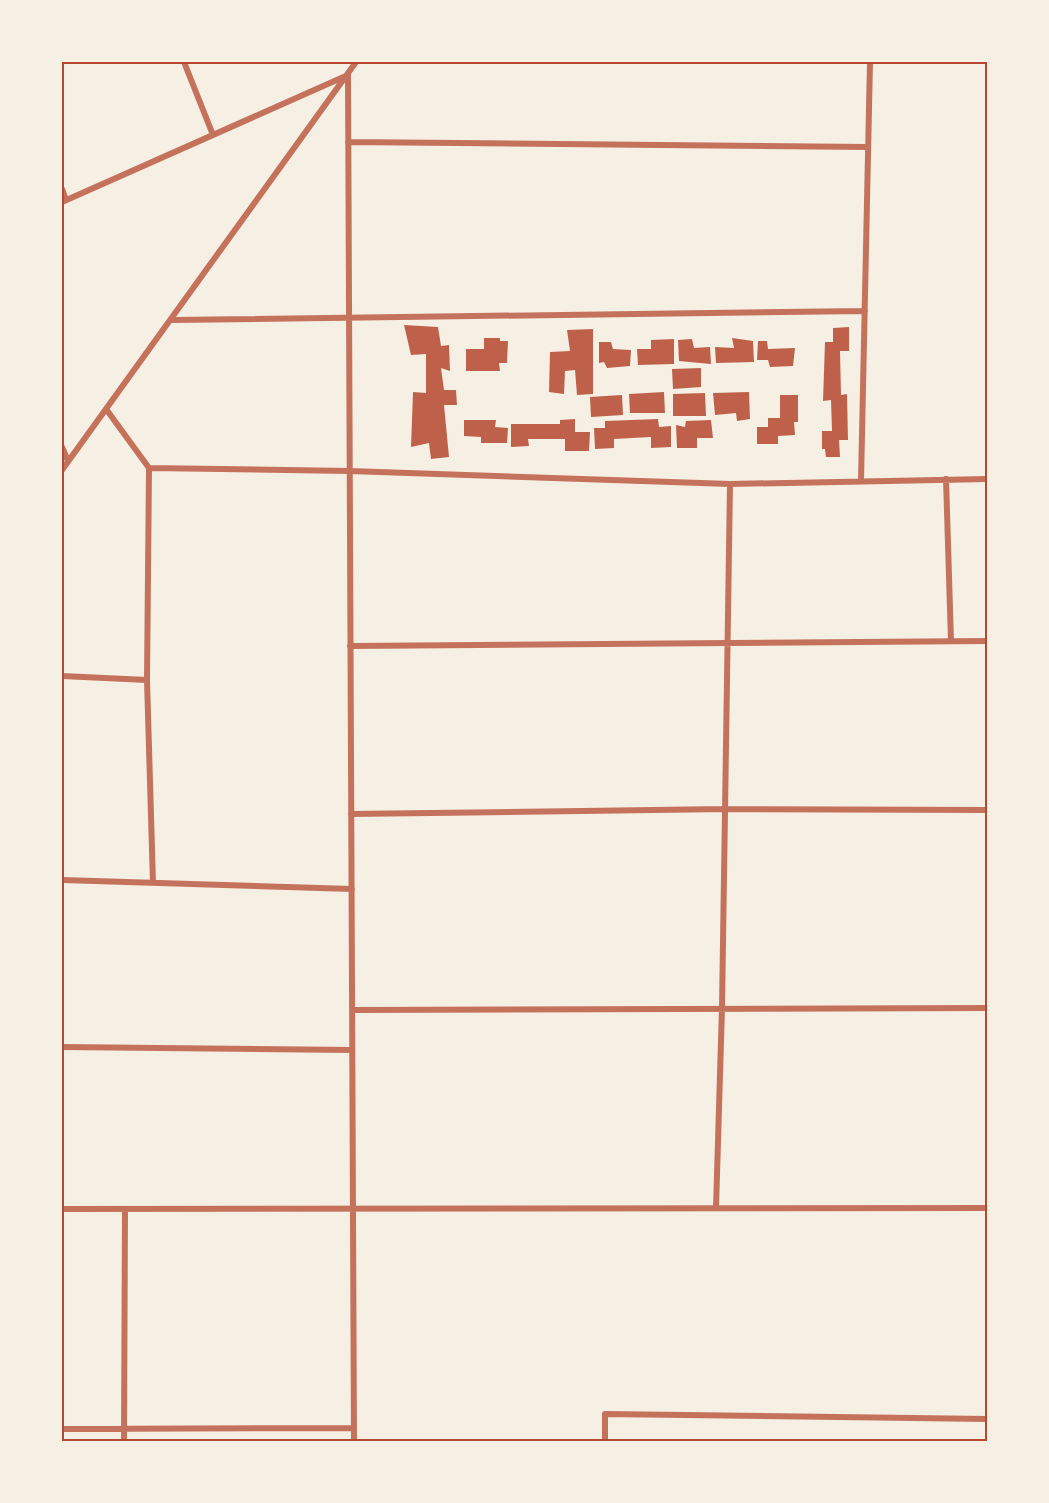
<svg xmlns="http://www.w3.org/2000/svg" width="1049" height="1503" viewBox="0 0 1049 1503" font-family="Helvetica,sans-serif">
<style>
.building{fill:#bf614a}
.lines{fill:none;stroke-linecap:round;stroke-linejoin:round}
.minor{stroke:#c5725c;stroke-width:6}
.neatline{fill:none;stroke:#b5482f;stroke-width:2}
</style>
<rect width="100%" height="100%" fill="#f6efe4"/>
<!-- building -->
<path class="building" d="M404 325 438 327 441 346 449 345 450 371 441 368 444 390H456L457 405H444L449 457 431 459 429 443 411 447 413 392 426 393V354L411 355Z
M849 327V351H840L841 395 847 394 848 440H839L840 457H826L825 449H822V431H832L831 400 823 401 825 342H833V328Z
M593 329V394L577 395 575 370 565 371 564 394 549 392 550 352 570 351 567 330Z
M484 338H500V341H508L507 363H499L500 371H466V349H484Z
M732 338 753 341 754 362 716 363 715 347 734 348Z
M674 339V364L638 365 637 349H651V340Z
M692 339 694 348 710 347 711 364 679 361 678 340Z
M758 341H767L768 349 795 348 793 366 770 367 768 360H757Z
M599 342H611L613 349 631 350 630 366 607 368 604 362 599 363Z
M701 368V387L673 389 672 369Z
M664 392 665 413H630L629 394Z
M749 392 750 419 737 421 736 413 715 415 713 393Z
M705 393 706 416H673V394Z
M622 395 623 415 591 417 590 397Z
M780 395H798V422H794L795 435 778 436V444H757V427H768V418H780Z
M575 419V432H590L589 451H565V439H528L529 446 511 447V424H560V420Z
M658 419 659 427 671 426V447L651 448V437L614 439V448L595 449 594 428H605V421Z
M464 420H496L495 427 508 428 507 443H481V437L464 436Z
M711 420 713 438H697V448H677L676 425 685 427 686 421Z"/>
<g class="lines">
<!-- minor -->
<path class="minor" d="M184 62 213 135
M348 75 354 1442
M348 142 868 147
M62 189 66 200
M62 202 348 75
M171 320 865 311
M106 409 149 468 147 680 153 883
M62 447 68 461
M149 468 350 471 730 484 988 479
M62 470 356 62
M946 479 951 641
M861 481 870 62
M350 646 988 641
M62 676 147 680
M351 814 726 809 988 810
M62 880 352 889
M352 1010 988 1008
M62 1047 352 1050
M716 1208 722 1008 730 484
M62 1209 988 1208
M62 1429 354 1428
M124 1442 125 1209
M605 1442V1414L988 1419"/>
</g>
<!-- border -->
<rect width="1049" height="1503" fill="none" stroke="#f6efe4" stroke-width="126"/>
<rect x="63" y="63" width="923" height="1377" class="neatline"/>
</svg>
